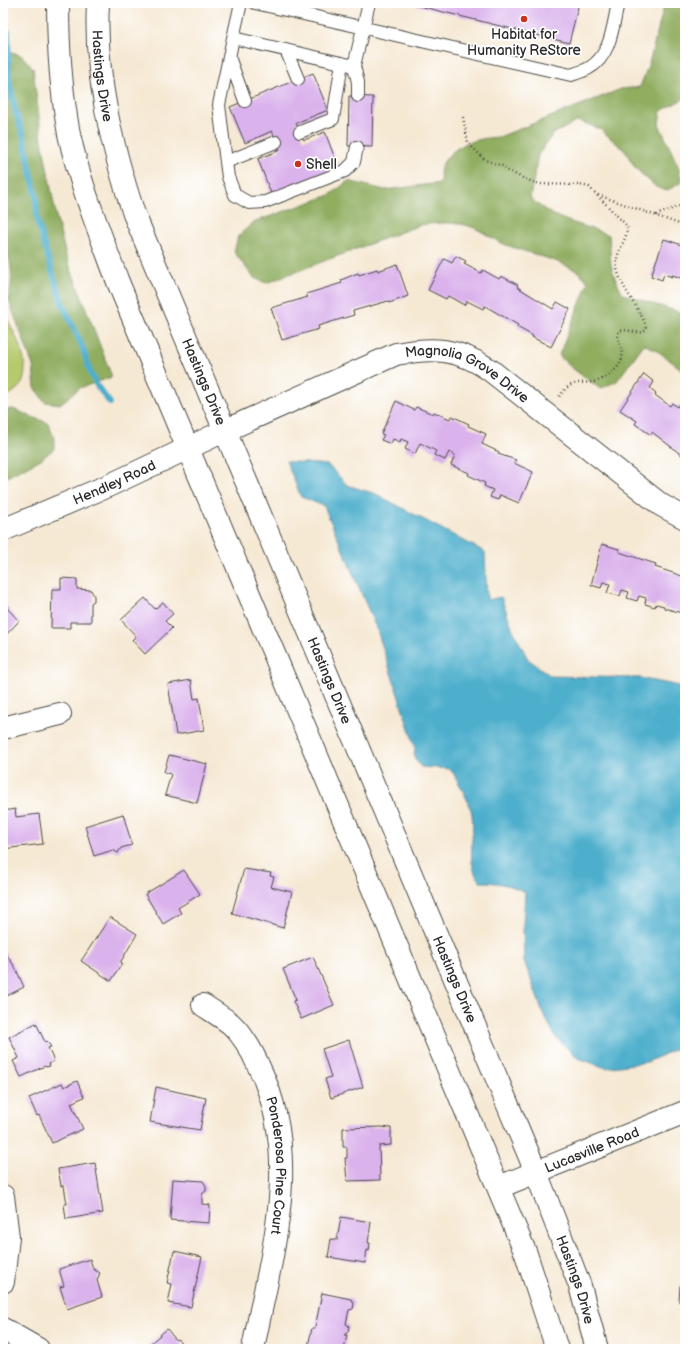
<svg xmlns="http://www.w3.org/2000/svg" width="688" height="1352" viewBox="0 0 688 1352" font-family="'Balsamiq Sans',sans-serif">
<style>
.green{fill:#b6c96c;stroke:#707a4c}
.forest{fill:#90ad60;stroke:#5e6c46}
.water{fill:#4dafcc;stroke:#3c6d7c}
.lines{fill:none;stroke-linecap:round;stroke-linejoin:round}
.stream{stroke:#4dafcc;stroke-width:6}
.building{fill:#dab2ec}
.service-casing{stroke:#494844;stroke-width:14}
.minor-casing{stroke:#494844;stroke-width:24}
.tertiary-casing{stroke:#494844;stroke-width:24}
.path{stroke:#494844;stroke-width:2.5;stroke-dasharray:1 3;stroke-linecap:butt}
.service{stroke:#fff;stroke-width:12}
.minor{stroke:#fff;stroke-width:22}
.tertiary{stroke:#fff;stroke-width:22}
.poi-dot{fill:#c8321e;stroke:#fff;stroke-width:1.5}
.labels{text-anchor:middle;stroke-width:3.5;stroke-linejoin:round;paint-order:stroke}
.poi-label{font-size:14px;fill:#2b2b2b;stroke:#fff}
.street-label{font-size:14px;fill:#2b2b2b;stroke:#fff}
</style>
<rect width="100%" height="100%" fill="#fff"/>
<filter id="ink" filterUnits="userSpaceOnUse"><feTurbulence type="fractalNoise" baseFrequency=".025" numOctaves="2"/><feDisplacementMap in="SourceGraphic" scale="8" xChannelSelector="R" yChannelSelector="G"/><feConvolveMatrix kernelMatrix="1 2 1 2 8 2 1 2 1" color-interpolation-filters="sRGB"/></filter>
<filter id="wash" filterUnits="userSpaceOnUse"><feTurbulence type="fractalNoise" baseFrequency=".012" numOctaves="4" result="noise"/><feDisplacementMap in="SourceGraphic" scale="16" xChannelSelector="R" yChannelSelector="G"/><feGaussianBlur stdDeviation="0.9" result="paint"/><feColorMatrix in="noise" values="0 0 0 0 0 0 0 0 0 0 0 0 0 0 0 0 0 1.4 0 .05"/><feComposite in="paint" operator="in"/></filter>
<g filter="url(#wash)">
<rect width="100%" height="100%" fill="#f6e9d4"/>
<!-- green -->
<path class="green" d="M3 310C12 330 31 359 23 381 20 389 10 394 3 399Z"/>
<!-- forest -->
<path class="forest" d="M665 3H685V98L661 111 659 124 678 166 682 182 666 191 656 187 636 169 625 151 600 129 578 121 553 134 538 155 530 198C558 223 577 222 609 235L611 265 615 278 623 294 685 314V372L659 352 644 344 617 381 600 389C587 378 570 369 559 355L588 283C580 263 524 253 504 244 493 240 483 231 472 227 456 221 436 223 420 225L266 283 254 278 234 252 238 236 254 222 330 195 348 181 385 190 440 183C441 178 439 169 442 165 453 144 477 138 499 137L621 89 640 87 649 63Z
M10 51 22 56 33 68 42 141 57 220 66 256 112 377 80 388 60 404 45 402 35 389 33 366 8 298C14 280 12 259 3 243V74Z
M13 409 48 423 54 438V449L41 459 3 479V410Z"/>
<!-- water -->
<path class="water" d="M286 461 328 465 347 485 376 494 485 552 487 600 501 597 513 630 528 659 551 676 640 678 685 687V1045L647 1062 606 1068 578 1058 556 1038 543 1013 524 961 523 925 525 892C510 885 497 882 480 882 465 862 475 838 472 815 471 804 457 780 451 769L421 767 414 757 415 747 377 630 324 506 301 497Z"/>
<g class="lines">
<!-- stream -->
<path class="stream" d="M8 32 9 80 15 110 24 138 36 196 37 218 43 242 62 303 82 346 90 372 97 386 110 403"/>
</g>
<g id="blocks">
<!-- building -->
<path class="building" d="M407 3H579L569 43Z
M313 73 328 110 296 123 304 140 325 132 339 169 272 196 258 159 280 150 272 131 245 143 230 107Z
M349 96 373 97 372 147 348 146Z
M664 239 682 245 685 244V279L672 275V277L664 274 662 280 651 276Z
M456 256 466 261 464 264 481 273 483 270 499 279 501 276 518 285 517 287 553 309 557 302 570 309 551 347 532 337 533 336 517 327 518 325 485 306 483 309 467 301 464 305 448 296 446 299 428 290 444 259 452 263Z
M397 264 408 296 389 303 388 301 353 311 354 315 318 326 319 329 282 340 271 308 308 297 306 294 342 283 341 280 358 273 359 275 377 269 378 271Z
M644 374 654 382 650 388 656 393 655 395 670 406 672 403 678 407 682 401 685 403V455L683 456 652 432 651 435 635 424 637 421 620 410Z
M396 401 414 410 416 407 433 414 434 412 450 419 452 416 469 424 468 426 486 434 482 444 499 452 498 454 516 460 514 463 533 472 519 503 500 495 498 500 490 497 493 490 484 486 485 483 468 475 469 473 451 465 455 455 449 452 445 460 434 455 436 451 420 443 415 454 405 449 408 442 401 439 400 442 393 439 391 444 381 440 384 435 381 434Z
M602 544 619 549V552L656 564 655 567 685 577V612L683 611 682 613 664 608V606L656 604 655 607 645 604 646 598 639 596 637 601 627 598 629 592 622 590 620 596 607 593 610 584 603 582 601 588 591 585Z
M61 578 77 579V589L91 590 94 596V601L91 603V622H70V628H51L52 589H61Z
M145 598 155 609 163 602 173 614 165 621 172 628 145 654 132 640 136 636 121 620Z
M4 603 8 607 7 608 19 621 3 638Z
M191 680 194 699 199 698 204 730 176 735 168 684Z
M169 755 207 764 197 803 165 795 171 774 164 772Z
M15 809 16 817 39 814 43 844 3 849V811Z
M123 814 132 845 121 848 118 853 113 850 94 856 85 826Z
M244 869 271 873 270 876 274 877 271 887 292 892 283 928 232 913Z
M184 870 200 894 178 908 181 913 163 924 145 894Z
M110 917 137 934 120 963 122 964 111 981 81 961Z
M3 950 15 967 24 987 3 998Z
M313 957 334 1005 301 1019 293 1001 296 1000 283 969Z
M36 1023 45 1042 47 1041 51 1047 48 1048 54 1061 49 1064 50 1066 46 1067 45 1066 21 1077 13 1061 19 1058 9 1037Z
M349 1040 363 1087 331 1098 325 1079 331 1077 322 1049Z
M77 1081 84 1097 71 1103 83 1129 52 1143 39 1115 37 1116 29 1098 62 1083 64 1087Z
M156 1087 206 1098 200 1130 150 1122Z
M381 1127 391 1128V1145L379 1146 380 1180 347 1181 345 1158H347V1147H343V1128Z
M95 1163 103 1213 66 1219 64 1204H67L64 1186H61L58 1169Z
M173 1179 203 1181 206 1186V1191L202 1194V1204L210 1205 209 1223 170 1220Z
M341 1217 371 1222 368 1243H370L369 1251 367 1250 365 1263 328 1257 331 1239 337 1240Z
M174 1251 202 1257 191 1307 168 1303 172 1284 167 1283Z
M90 1259 93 1269 100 1273 97 1280 102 1297 67 1309 60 1287 64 1286 59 1269Z
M680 1286H685V1302H679Z
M322 1293 351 1299 354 1303 353 1309 349 1310 346 1324 349 1326 348 1332 344 1335H347L344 1349H320L308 1346 312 1328H315Z
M167 1329 176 1340 178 1339 184 1349H144Z"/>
</g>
</g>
<g filter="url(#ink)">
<use href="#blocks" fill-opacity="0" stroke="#494844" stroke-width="1"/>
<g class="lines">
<!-- service casing -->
<g class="service-casing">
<path id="service" d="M241 3 233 38 354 66 369 3
M255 3 571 75C577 73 584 71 589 68 611 56 613 25 618 3
M233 38 219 105 226 162 276 142
M286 50 298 79
M229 57 245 101
M354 66 358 82V96
M300 132 333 119 342 63
M226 162 228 177 235 195 249 203 265 202 345 171 354 162 357 147"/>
</g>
<!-- minor casing -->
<g class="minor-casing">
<g id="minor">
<path id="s1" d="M224 431 396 354C433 347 458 348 490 370L661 505 685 518"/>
<path d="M3 728 60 714"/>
<path id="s2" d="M203 1005C212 1011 222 1017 231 1024 243 1035 252 1051 259 1067 303 1158 271 1255 253 1349"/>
<path d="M3 1196 8 1237 3 1282"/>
<path d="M3 1329 38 1349"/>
</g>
</g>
<!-- tertiary casing -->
<g class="tertiary-casing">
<g id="tertiary">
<path d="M58 3C58 46 61 91 69 134 80 185 100 233 118 282L526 1254 557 1349"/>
<path id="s3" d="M98 3C94 75 112 147 134 214L536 1172 580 1286 597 1349"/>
<path id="s4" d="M3 530 110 485 224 431"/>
<path id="s5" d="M499 1187 685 1112"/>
</g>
</g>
<!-- path -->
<path class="path" d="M463 117 468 143 485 160 502 166 506 170 527 180 540 184 580 185 589 187 627 226C628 242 614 251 617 268 620 288 646 316 646 329L643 332C635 334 626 328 619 331 615 342 626 350 621 361 617 371 603 381 592 382 585 383 578 382 571 385 565 388 562 393 558 398
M598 195 685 226
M656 215 685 204"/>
<!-- service -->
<use href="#service" class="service"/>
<!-- minor -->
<use href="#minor" class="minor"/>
<!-- tertiary -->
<use href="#tertiary" class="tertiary"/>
</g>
</g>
<!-- markers -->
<g class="poi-dot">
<circle cx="524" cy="19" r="4"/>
<circle cx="298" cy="164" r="4"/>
</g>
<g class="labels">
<!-- poi labels -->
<g class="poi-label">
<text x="524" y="39">Habitat for<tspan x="524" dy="16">Humanity ReStore</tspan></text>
<text x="306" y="169" text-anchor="start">Shell</text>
</g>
<!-- street labels -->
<g class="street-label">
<text dy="5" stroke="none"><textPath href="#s3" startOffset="73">Hastings Drive</textPath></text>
<text dy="5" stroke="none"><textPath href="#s1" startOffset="266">Magnolia Grove Drive</textPath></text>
<text dy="5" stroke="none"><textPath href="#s3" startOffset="397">Hastings Drive</textPath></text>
<text dy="5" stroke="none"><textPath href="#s4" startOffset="121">Hendley Road</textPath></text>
<text dy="5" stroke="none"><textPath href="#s3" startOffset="721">Hastings Drive</textPath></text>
<text dy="5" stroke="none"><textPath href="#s3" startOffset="1045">Hastings Drive</textPath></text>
<text dy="5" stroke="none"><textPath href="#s5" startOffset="100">Lucasville Road</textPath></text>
<text dy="5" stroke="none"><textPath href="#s2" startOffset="187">Ponderosa Pine Court</textPath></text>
<text dy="5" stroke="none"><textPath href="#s3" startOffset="1369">Hastings Drive</textPath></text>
</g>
</g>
<!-- margin -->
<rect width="688" height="1352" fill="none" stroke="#fff" stroke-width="16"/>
</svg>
